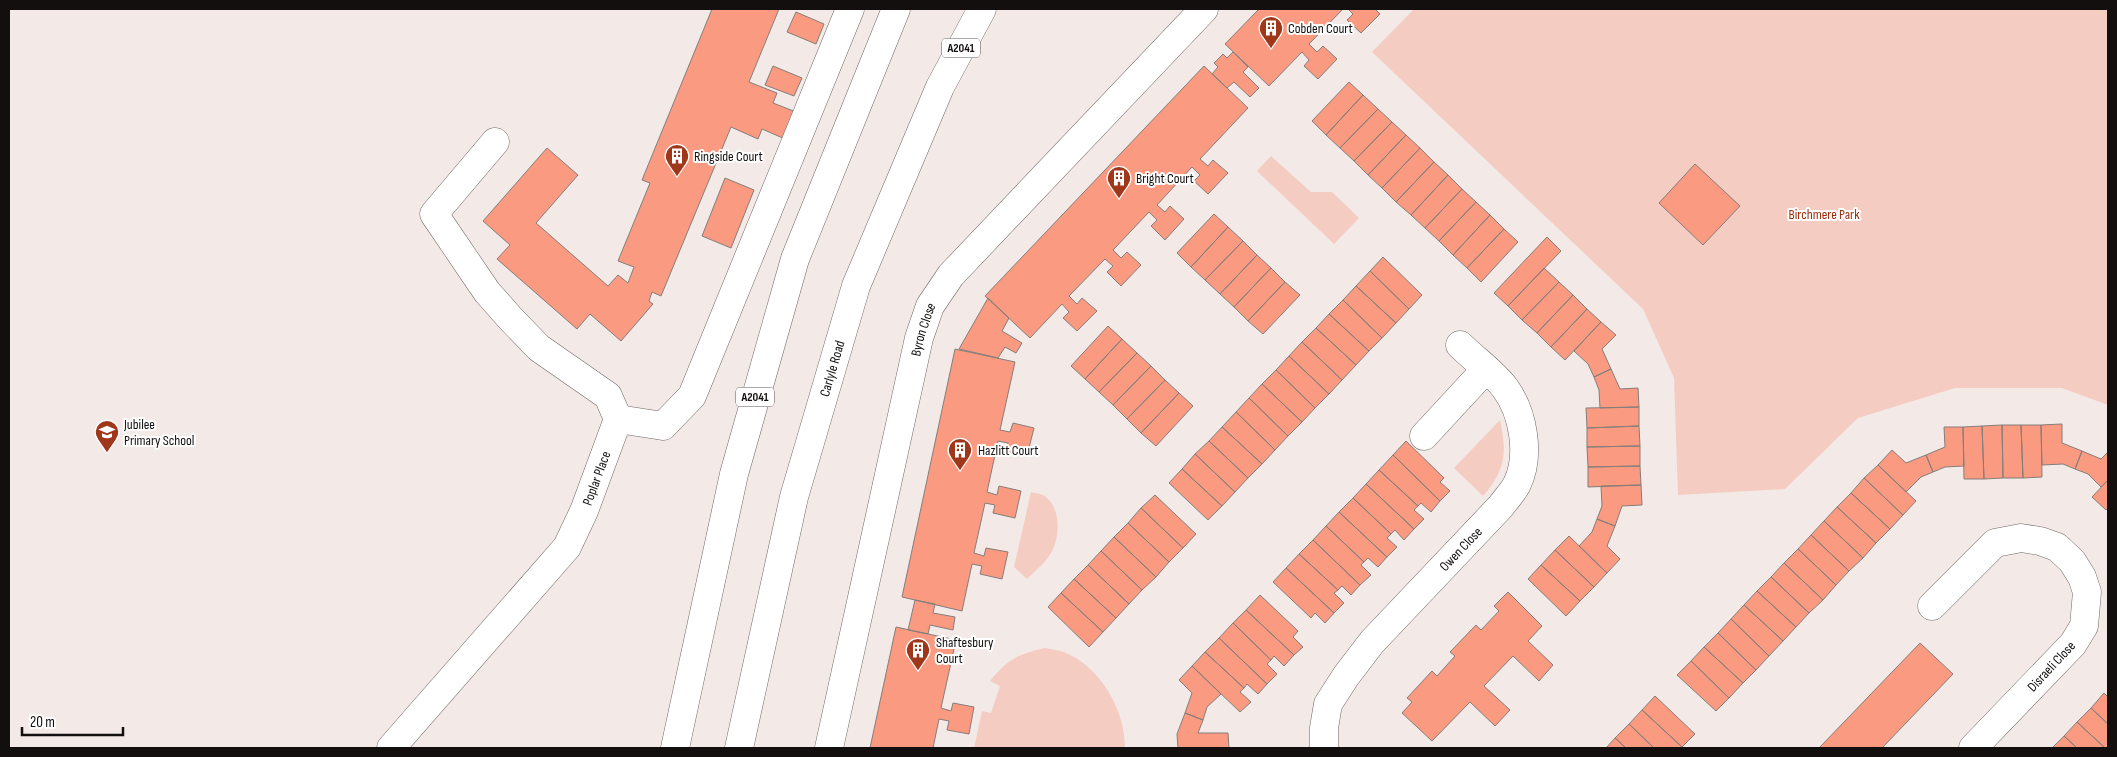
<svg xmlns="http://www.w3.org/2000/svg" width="2117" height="757" viewBox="0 0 2117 757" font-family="'Sofia Sans Condensed',sans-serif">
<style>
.green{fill:#f4ccc2}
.building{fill:#fa9a80;stroke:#857d7b}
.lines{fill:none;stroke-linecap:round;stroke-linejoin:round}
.minor-casing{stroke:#6f6765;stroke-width:29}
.major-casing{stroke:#6f6765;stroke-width:29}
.minor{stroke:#fff;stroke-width:28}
.major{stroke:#fff;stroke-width:28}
.labels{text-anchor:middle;stroke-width:4;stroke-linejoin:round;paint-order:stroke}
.shield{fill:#fff;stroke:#595756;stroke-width:1}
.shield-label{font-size:12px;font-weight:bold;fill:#120f0e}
.poi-label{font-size:14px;fill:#120f0e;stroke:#fff;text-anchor:start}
.park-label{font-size:14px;fill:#9a2b0a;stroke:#fff}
.street-label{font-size:14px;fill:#120f0e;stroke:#fff}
</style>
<rect width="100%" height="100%" fill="#f3eae7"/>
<!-- green -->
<path class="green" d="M1414 9H2108V405L2062 388H1955L1858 418 1785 489 1678 495 1674 378 1643 309 1372 52Z
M1271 156 1311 192H1332L1359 218 1334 244 1257 171Z
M1500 420C1507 454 1506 469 1483 496L1454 468Z
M1031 492C1035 493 1042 494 1046 497 1062 510 1060 541 1049 556 1043 565 1034 572 1027 579L1014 567Z
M1045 648C1051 649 1058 650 1064 652 1101 667 1125 710 1125 748H974L982 711 991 713 1000 686 990 681C1007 660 1018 654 1045 648Z"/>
<!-- building -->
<path class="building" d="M712 9H779L749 82 777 93 773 103 796 112 785 139 762 129 758 139 731 127 661 296 652 292 649 301 653 304 621 341 590 314 577 329 497 259 510 245 483 221 547 148 578 175 536 223 608 286 618 275 628 283 634 267 618 261 650 183 642 180Z
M1259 9H1343L1309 44 1317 52 1323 46 1337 59 1318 79 1304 66 1309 60 1302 52 1269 86 1225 44Z
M1348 9H1375L1380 14 1361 33 1347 20 1353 14Z
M796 12 824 24 816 44 787 32Z
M1233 52 1248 67 1243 72 1259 88 1250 97 1234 82 1227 88 1212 74 1218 67 1214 63 1223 54 1227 58Z
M773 66 802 78 794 96 765 85Z
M1204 66 1248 108 1200 159 1208 166 1213 160 1228 173 1208 194 1194 181 1200 175 1192 167 1157 205 1165 212 1170 206 1184 219 1165 240 1151 226 1157 220 1149 212 1113 250 1121 258 1127 252 1141 265 1121 286 1107 272 1113 266 1105 259 1069 296 1077 304 1082 298 1097 311 1077 331 1063 318 1069 312 1062 304 1030 338 985 296Z
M1349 82 1363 95 1326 135 1312 121Z
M1363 95 1378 109 1340 148 1326 135Z
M1378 109 1392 122 1354 161 1340 148Z
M1392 122 1406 135 1368 175 1354 161Z
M1406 135 1420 148 1382 188 1368 175Z
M1420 148 1434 162 1396 202 1382 188Z
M1434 162 1448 175 1411 215 1396 202Z
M1695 164 1740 206 1703 245 1659 203Z
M1448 175 1462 189 1425 228 1411 215Z
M725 178 754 190 731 248 702 236Z
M1462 189 1476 202 1439 241 1425 228Z
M1476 202 1490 215 1453 255 1439 241Z
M1214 214 1228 227 1191 267 1177 253Z
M1490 215 1504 229 1467 268 1453 255Z
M1228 227 1243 241 1205 280 1191 267Z
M1504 229 1518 242 1481 282 1467 268Z
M1547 237 1561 251 1508 306 1494 293Z
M1243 241 1257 255 1220 294 1205 280Z
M1257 255 1271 268 1234 307 1220 294Z
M1383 257 1422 295 1409 309 1370 271Z
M1271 268 1285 282 1248 321 1234 307Z
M1544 268 1559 282 1522 320 1508 306Z
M1370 271 1409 309 1396 323 1356 286Z
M1285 282 1300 295 1263 334 1248 321Z
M1559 282 1573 295 1537 333 1522 320Z
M1356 286 1396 323 1382 338 1343 300Z
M1573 295 1587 309 1551 347 1537 333Z
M988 298 1009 318 1002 331 1022 343 1016 353 1005 347 998 358 959 349Z
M1343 300 1382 338 1369 351 1329 314Z
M1587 309 1601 322 1565 360 1551 347Z
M1329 314 1369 351 1356 365 1316 328Z
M1601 322 1616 335 1602 349 1611 369 1594 377 1588 364 1574 351Z
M1108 326 1122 339 1085 379 1071 366Z
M1316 328 1356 365 1342 380 1302 342Z
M1122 339 1137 353 1099 392 1085 379Z
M1302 342 1342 380 1329 394 1289 356Z
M955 349 1015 362 1000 430 1010 432 1013 423 1034 428 1027 456 1006 452 1008 443 998 441 987 492 997 495 999 486 1021 491 1015 518 993 513 995 505 985 503 974 553 984 556 986 548 1008 552 1002 579 980 574 982 566 972 564 962 611 902 597Z
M1137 353 1151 366 1113 405 1099 392Z
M1289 356 1329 394 1315 408 1276 370Z
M1151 366 1165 380 1127 419 1113 405Z
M1611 369 1620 389 1638 388 1639 407 1600 408 1599 390 1594 377Z
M1276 370 1315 408 1302 422 1262 384Z
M1165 380 1179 393 1141 433 1127 419Z
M1262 384 1302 422 1288 436 1249 398Z
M1179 393 1193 406 1156 446 1141 433Z
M1249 398 1288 436 1275 450 1236 412Z
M1639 407V426L1587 428 1586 408Z
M1236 412 1275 450 1262 464 1222 427Z
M2062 424V443L2082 451 2075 469 2063 464 2042 465 2041 425Z
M2002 425H2021L2023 478H2003Z
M2002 425 2003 478 1984 479 1982 426Z
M2021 425H2041L2042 477 2023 478Z
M1639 426 1640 446 1587 447V428Z
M1982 426 1984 479H1964L1963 427Z
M1222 427 1262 464 1248 478 1209 441Z
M1944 427H1963L1964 466 1945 467 1933 472 1926 455 1945 447Z
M1209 441 1248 478 1235 492 1195 454Z
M1406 441 1444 478 1440 482 1450 491 1440 501 1393 455Z
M1640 446V466L1588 467 1587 447Z
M1892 450 1906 463 1926 455 1933 472 1921 477 1906 492 1878 465Z
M2082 451 2101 459 2108 452V480L2101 487 2088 474 2075 469Z
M1195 454 1235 492 1222 506 1182 469Z
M1393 455 1440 501 1431 512 1421 503 1418 506 1379 470Z
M1878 465 1916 501 1903 515 1864 478Z
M1640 466 1641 485 1588 487V467Z
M1182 469 1222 506 1208 520 1169 483Z
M1379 470 1418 506 1414 510 1424 519 1414 529 1366 484Z
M1864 478 1903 515 1890 529 1851 493Z
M2108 480V508L2106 510 2092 497Z
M1366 484 1414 529 1404 540 1395 530 1391 534 1353 498Z
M1641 485 1642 505 1622 506 1615 526 1597 519 1602 506 1601 486Z
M1851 493 1890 529 1876 543 1837 507Z
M1155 495 1196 534 1183 548 1141 508Z
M1353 498 1391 534 1387 538 1397 547 1387 557 1339 512Z
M1837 507 1876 543 1863 558 1824 521Z
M1141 508 1183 548 1169 562 1128 523Z
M1339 512 1387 557 1378 567 1368 558 1364 562 1326 526Z
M1597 519 1615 526 1607 546 1620 559 1607 573 1579 546 1592 532Z
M1824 521 1863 558 1849 571 1811 535Z
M1128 523 1169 562 1156 577 1114 537Z
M1326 526 1364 562 1361 565 1371 575 1360 585 1313 540Z
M1811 535 1849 571 1836 585 1798 549Z
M1569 536 1607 573 1594 587 1555 550Z
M1114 537 1156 577 1142 590 1101 551Z
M1313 540 1360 585 1351 595 1342 586 1338 590 1299 554Z
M1798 549 1836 585 1823 600 1784 563Z
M1555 550 1594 587 1580 601 1541 565Z
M1101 551 1142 590 1129 604 1088 565Z
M1299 554 1338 590 1334 593 1344 603 1334 613 1286 568Z
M1784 563 1823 600 1809 613 1771 577Z
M1088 565 1129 604 1116 618 1074 579Z
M1541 565 1580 601 1566 616 1528 579Z
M1286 568 1334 613 1325 623 1315 613 1311 618 1273 582Z
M1771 577 1809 613 1796 627 1757 591Z
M1074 579 1116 618 1103 632 1061 593Z
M1757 591 1796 627 1783 641 1744 605Z
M1508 592 1542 626 1528 641 1553 665 1539 681 1513 656 1484 686 1510 710 1495 726 1470 702 1432 741 1402 713 1412 702 1407 698 1432 671 1437 676 1455 656 1450 652 1476 625 1481 630 1499 611 1494 606Z
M1061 593 1103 632 1089 647 1048 607Z
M1260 595 1298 631 1293 637 1303 647 1294 655 1246 610Z
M915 600 935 604 933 613 955 617 953 630 930 625 928 634 908 630Z
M1744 605 1783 641 1769 656 1731 619Z
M1246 610 1294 655 1284 666 1274 656 1271 660 1233 623Z
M1731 619 1769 656 1756 670 1718 633Z
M1233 623 1271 660 1267 664 1277 674 1267 684 1219 638Z
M896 627 956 640 941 708 951 711 953 703 974 707 969 734 947 730 949 721 939 719 933 748H870Z
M1718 633 1756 670 1743 683 1704 647Z
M1219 638 1267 684 1258 694 1247 684 1244 688 1205 652Z
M1920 643 1953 674 1882 748H1819Z
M1704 647 1743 683 1729 698 1691 661Z
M1205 652 1244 688 1240 692 1251 702 1240 712 1192 666Z
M1691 661 1729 698 1716 711 1677 675Z
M1192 666 1221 694 1207 707 1203 720 1185 713 1192 693 1179 680Z
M2104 693 2108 697V724L2091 708Z
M1655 696 1695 734 1682 747 1642 710Z
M2091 708 2108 724V748H2105L2077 722Z
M1642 710 1682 747 1681 748H1654L1629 724Z
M1185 713 1203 720 1198 733H1228L1229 748H1178L1177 734Z
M2077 722 2105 748H2077L2064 736Z
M1629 724 1654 748H1626L1615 738Z
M2064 736 2077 748H2052Z
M1615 738 1626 748H1606Z"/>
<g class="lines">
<!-- minor casing -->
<g class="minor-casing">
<g id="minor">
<path d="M618 419 663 426 692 396 850 9"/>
<path d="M1424 436 1486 369"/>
<path d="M1932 606 1995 543 2021 538 2040 541 2057 547 2072 561 2082 577 2087 592 2084 626 2073 644 1973 748"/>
<path id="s1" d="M391 748 567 547 584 511 618 419 608 396 539 348 510 318 487 292 434 214 495 142"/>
<path id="s2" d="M829 748 919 338 930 306 951 275 1204 9"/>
<path id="s3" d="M1324 748V728L1328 704 1346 676 1372 642 1501 506C1506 499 1513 492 1517 484 1531 455 1523 412 1505 388 1493 372 1474 359 1460 345"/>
</g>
</g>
<!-- major casing -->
<g class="major-casing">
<g id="major">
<path d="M675 748 734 474 795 259 896 9"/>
<path id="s4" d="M739 748 794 497 856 286 940 87 982 9"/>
</g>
</g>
<!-- minor -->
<use href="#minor" class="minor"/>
<!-- major -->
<use href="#major" class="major"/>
</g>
<!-- icons -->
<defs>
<g id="building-pin" transform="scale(1.25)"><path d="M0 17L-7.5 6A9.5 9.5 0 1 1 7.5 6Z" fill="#9f371b" stroke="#fff"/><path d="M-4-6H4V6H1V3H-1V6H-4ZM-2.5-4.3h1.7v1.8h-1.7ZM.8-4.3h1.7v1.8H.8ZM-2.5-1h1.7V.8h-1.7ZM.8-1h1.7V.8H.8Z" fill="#fff"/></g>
<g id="school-pin" transform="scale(1.25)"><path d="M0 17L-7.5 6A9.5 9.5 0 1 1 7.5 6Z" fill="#9f371b" stroke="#fff"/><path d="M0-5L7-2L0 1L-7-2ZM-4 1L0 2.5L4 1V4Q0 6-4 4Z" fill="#fff"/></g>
</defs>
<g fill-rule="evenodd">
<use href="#building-pin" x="1271" y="28"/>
<use href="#building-pin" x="677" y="156"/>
<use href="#building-pin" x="1119" y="178"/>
<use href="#school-pin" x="107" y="432"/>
<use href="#building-pin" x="960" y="450"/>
<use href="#building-pin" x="918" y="650"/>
</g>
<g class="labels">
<!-- shield labels -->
<g class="shield">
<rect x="942" y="38.5" width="38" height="19" rx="4"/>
<rect x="736" y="387.5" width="38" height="19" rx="4"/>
</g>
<g class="shield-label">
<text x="961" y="52">A2041</text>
<text x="755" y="401">A2041</text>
</g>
<!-- poi labels -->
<g class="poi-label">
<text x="1288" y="33">Cobden Court</text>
<text x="694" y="161">Ringside Court</text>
<text x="1136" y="183">Bright Court</text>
<text x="124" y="429">Jubilee<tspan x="124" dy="16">Primary School</tspan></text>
<text x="978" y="455">Hazlitt Court</text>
<text x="936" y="647">Shaftesbury<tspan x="936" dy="16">Court</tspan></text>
</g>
<!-- park labels -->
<g class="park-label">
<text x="1824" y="219">Birchmere Park</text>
</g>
<!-- street labels -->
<g class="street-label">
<text dy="5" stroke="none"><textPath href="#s2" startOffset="429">Byron Close</textPath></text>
<text dy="5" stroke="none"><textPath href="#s4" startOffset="391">Carlyle Road</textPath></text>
<text dy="5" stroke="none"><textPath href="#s1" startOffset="342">Poplar Place</textPath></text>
<text dy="5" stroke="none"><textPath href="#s3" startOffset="249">Owen Close</textPath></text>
<text transform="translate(2051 666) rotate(-47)" y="5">Disraeli Close</text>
</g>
</g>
<!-- border -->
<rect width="2117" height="757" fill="none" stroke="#120f0e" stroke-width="20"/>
<!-- scale -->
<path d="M22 727v8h101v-8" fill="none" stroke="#120f0e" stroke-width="2.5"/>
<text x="30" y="727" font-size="15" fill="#120f0e" stroke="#ffffff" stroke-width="4" paint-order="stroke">20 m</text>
</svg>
